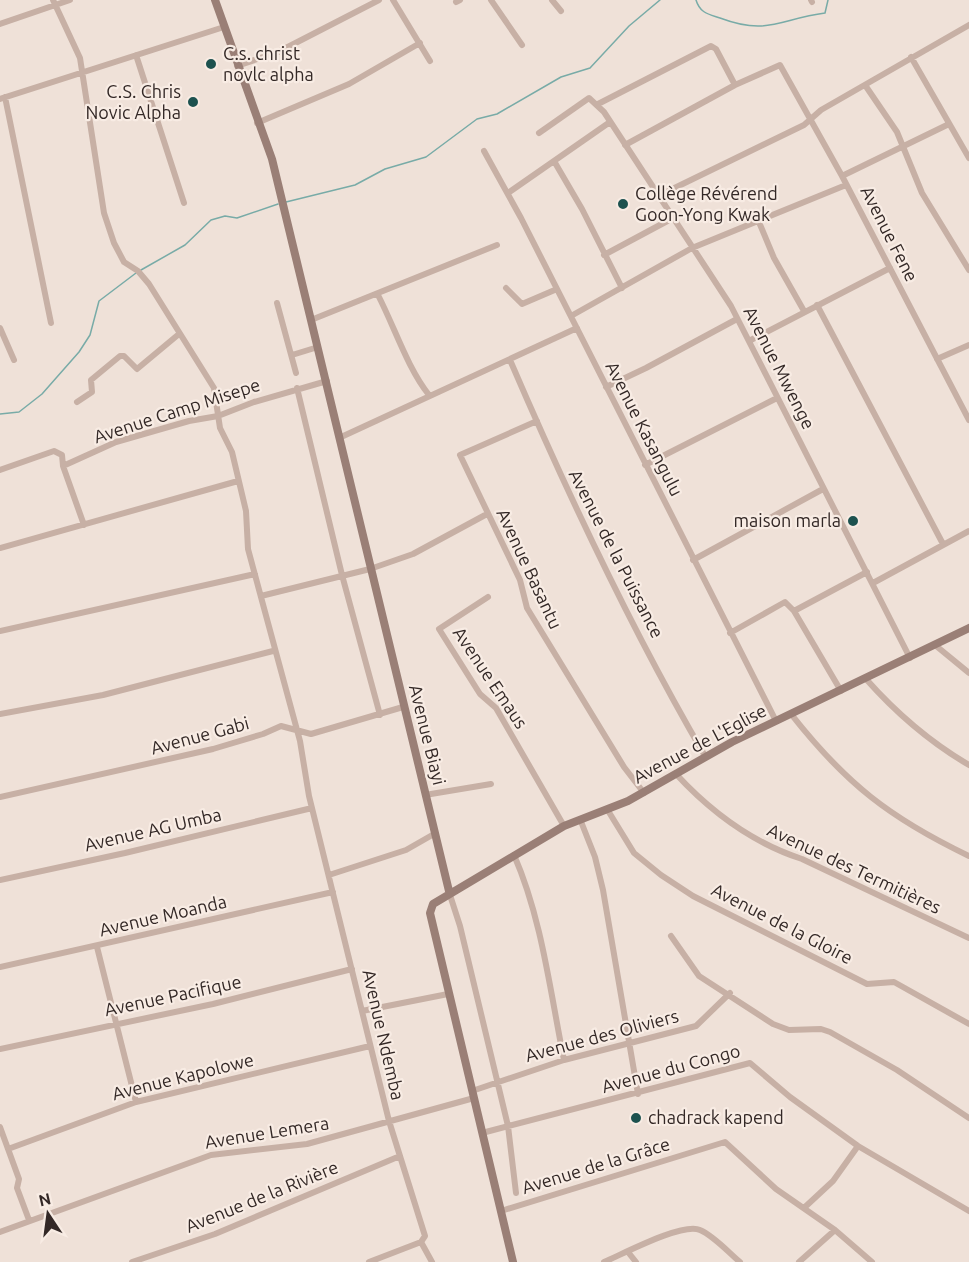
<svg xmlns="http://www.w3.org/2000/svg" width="969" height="1262" viewBox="0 0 969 1262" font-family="Ubuntu,sans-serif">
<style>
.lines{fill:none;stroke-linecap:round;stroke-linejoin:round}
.stream{stroke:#78aba7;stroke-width:1.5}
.street{stroke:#c7b0a5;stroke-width:6}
.secondary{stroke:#9a7f76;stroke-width:8}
.poi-dot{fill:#1d524f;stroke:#f8ece4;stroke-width:2}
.labels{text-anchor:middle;stroke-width:4.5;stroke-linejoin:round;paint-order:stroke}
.poi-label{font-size:18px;fill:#332826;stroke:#f8ece4;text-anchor:start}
.street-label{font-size:18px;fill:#332826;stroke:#f8ece4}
</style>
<rect width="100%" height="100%" fill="#efe1d8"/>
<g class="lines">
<!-- stream -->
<path class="stream" d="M696 0C700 13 708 14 720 18 768 36 779 19 825 13L828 0
M286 202 355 185 385 169 426 157 477 119 497 114 561 77 590 68 629 26 660 0
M141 270 185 245 211 220 225 216 237 218 278 204
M0 414 19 412 42 394 79 352 90 335 99 301 136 273"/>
<!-- street -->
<path class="street" d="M53 0 80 58 104 213 114 243 124 262 138 271 149 284 214 388 220 428 232 452 246 511 248 549 300 741 309 796 389 1121 425 1236 421 1242
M393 0 430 61
M491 0 522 45
M552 0 561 11
M811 0 812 2
M456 2 460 0
M0 24 70 0
M136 55 184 203
M911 57 969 158
M237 66 278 52 379 0
M865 85 897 132 922 193 969 270
M5 97 51 323
M0 99 224 27
M598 104 711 46 716 49 735 85
M257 123 349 84 420 43
M539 133 589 98 604 112 731 306 910 658
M625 145 735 85 780 65 842 176 969 420
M484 151 521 218 776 721
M554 161 582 209 622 288
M842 176 949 124
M508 193 610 122
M658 196 804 125 821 110 969 25
M759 222 774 258 804 311
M604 255 673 218
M506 288 522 304 557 289
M378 295C395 328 407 367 429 395
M277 303 296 373
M817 305 943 544
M571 316 692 248 846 185
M311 320 497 245
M0 328 14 360
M749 341 890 268
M292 355 318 347
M937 359 969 345
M510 360C568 495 631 629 705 756
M606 387 646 368 737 319
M297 388 342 575 380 715
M77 402 92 392 91 380 120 356H124L137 369 179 334
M537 421 460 455 520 580 527 608 624 767 644 793
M339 438 577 328
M645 465 777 398
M0 470 54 451 62 455 63 466
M84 525 63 466 116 442 189 421 218 416 254 402 327 381
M0 548 238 481
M693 560 823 489
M873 583 969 531
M261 596 370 569 413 554 487 514
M488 597 439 629 480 694 496 708 564 826
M794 611 841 691
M0 631 255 574
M730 633 785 602 794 611 867 572
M935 645 969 673
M866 679C897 714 928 741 969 765
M0 714 103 695 273 651
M791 714C846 784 890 818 969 856
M676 774C711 812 753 843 802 859L969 938
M425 795 491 784
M0 797 213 749 263 734 281 726 311 734 403 707
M607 809 634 853 661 875 693 896 867 984 894 982 969 1024
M580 819 595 857 603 890 638 1094
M514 855C542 919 550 991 564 1060
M329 875 406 850 434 834
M0 880 125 853 312 808
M449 892 460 926 508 1126 516 1193
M671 936 699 976 773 1024 789 1030 821 1029 830 1032 897 1070 969 1118
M97 947 136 1102
M0 967 333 892
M362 1011 448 994
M0 1049 213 1004 352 969
M472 1091 564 1060 696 1026 730 993
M0 1127 19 1179 17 1188 29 1220
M482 1133 750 1063 790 1097 858 1146 969 1211
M8 1149 136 1102 370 1046
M805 1207 833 1181 858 1146
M501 1211 725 1142 776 1189 835 1230 872 1262
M0 1232 211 1155 307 1144 474 1098
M421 1242 432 1262
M628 1252 636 1262
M132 1262 215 1234 400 1156
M369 1262 421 1242
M604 1262C623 1254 683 1222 700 1230 714 1236 728 1252 740 1262
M799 1262 835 1230"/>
<!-- secondary -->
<path class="secondary" d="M215 0 272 159 449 891
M513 1262 430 913 433 904 564 826 628 801 732 742 969 628"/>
</g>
<!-- markers -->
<g class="poi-dot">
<circle cx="211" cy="64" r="6"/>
<circle cx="193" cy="102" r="6"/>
<circle cx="623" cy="204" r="6"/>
<circle cx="853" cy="521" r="6"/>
<circle cx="636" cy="1118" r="6"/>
</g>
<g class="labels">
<!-- poi labels -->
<g class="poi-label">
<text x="223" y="60">C.s. christ<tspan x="223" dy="21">novlc alpha</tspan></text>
<text x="181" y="98" text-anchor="end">C.S. Chris<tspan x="181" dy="21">Novic Alpha</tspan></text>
<text x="635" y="200">Collège Révérend<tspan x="635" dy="21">Goon-Yong Kwak</tspan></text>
<text x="841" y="527" text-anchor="end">maison marla</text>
<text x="648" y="1124">chadrack kapend</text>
</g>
<!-- street labels -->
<g class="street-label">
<text transform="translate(889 234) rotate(63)" y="6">Avenue Fene</text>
<text transform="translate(779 368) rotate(63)" y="6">Avenue Mwenge</text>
<text transform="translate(177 411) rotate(-18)" y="6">Avenue Camp Misepe</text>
<text transform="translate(644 429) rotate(63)" y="6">Avenue Kasangulu</text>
<text transform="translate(616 554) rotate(63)" y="6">Avenue de la Puissance</text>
<text transform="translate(529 569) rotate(65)" y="6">Avenue Basantu</text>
<text transform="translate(490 678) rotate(56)" y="6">Avenue Emaus</text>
<text transform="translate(427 735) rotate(76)" y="6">Avenue Biayi</text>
<text transform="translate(200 736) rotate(-15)" y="6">Avenue Gabi</text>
<text transform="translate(700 744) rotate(-28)" y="6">Avenue de L'Eglise</text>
<text transform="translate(153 830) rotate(-13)" y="6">Avenue AG Umba</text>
<text transform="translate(854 869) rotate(25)" y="6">Avenue des Termitières</text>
<text transform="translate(163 916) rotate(-13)" y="6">Avenue Moanda</text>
<text transform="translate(782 924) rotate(27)" y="6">Avenue de la Gloire</text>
<text transform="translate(173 996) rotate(-12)" y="6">Avenue Pacifique</text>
<text transform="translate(383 1035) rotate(77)" y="6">Avenue Ndemba</text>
<text transform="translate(602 1036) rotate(-15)" y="6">Avenue des Oliviers</text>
<text transform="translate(671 1069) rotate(-15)" y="6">Avenue du Congo</text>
<text transform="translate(183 1077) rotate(-14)" y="6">Avenue Kapolowe</text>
<text transform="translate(267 1133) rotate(-9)" y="6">Avenue Lemera</text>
<text transform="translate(596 1166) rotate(-17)" y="6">Avenue de la Grâce</text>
<text transform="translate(262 1197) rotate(-22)" y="6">Avenue de la Rivière</text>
</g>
</g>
<!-- north arrow -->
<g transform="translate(48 1214) rotate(347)" stroke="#f8ece4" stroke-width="4.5" paint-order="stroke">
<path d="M0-4.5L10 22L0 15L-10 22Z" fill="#332826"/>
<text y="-9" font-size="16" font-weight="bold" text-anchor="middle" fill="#332826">N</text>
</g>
</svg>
